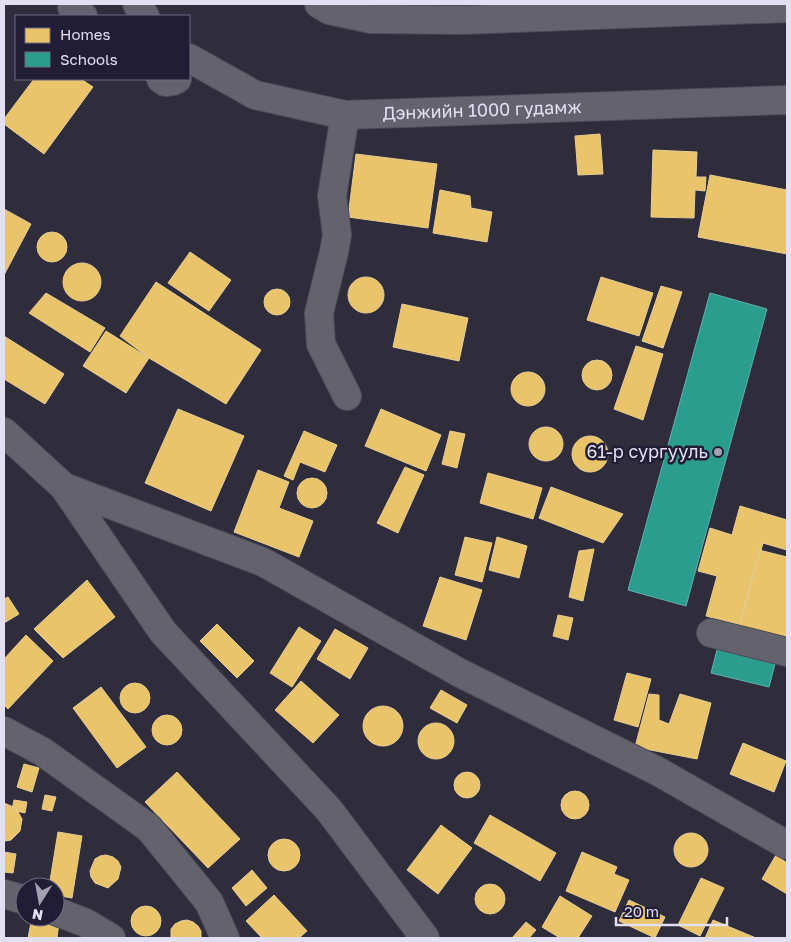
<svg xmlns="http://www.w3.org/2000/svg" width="791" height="942" viewBox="0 0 791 942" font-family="'Golos Text',sans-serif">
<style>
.homes{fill:#e9c46a;stroke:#e7cc92}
.schools{fill:#2a9d8f;stroke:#61b1ac}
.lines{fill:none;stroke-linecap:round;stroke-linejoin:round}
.minor-casing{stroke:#4c4b57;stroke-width:30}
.minor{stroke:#64636d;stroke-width:28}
.poi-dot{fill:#a3a1b1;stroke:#211d36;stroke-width:2}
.labels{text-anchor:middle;stroke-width:5;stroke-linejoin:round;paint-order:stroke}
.street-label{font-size:18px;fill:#e1dff1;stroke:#211d36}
.poi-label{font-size:18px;fill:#e1dff1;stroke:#211d36;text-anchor:end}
</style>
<rect width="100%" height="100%" fill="#2f2d3b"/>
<!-- homes -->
<path class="homes" d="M34 79H81L93 87 44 154 4 124V119Z
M600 134 603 174 578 175 575 136Z
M653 150 697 152 696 177H706L705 191 695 190 694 218 651 217Z
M356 154 437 164 428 228 348 217Z
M710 175 787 190V254L698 237Z
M440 190 470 196 471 208 492 212 487 242 433 233Z
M4 209 31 224 4 275Z
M37 247a15 15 0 1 1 30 0a15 15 0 1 1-30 0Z
M190 252 231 280 209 311 168 283Z
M63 282a19 19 0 1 1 38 0a19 19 0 1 1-38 0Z
M601 277 653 293 639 336 587 320Z
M348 295a18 18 0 1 1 36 0a18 18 0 1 1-36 0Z
M156 282 261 350 226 404 149 358 120 336Z
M661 286 682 292 663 348 642 341Z
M264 302a13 13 0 1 1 26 0a13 13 0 1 1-26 0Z
M46 293 105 328 90 352 29 313Z
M402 304 468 318 459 361 393 347Z
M106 331 149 358 126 393 83 366Z
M4 336 64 374 45 404 4 379Z
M636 346 663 354 643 420 614 409Z
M582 375a15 15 0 1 1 30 0a15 15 0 1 1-30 0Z
M511 389a17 17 0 1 1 34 0a17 17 0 1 1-34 0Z
M178 409 244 436 211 511 145 483Z
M381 409 441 435 426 471 365 446Z
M529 444a17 17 0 1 1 34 0a17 17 0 1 1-34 0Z
M304 431 337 445 325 472 300 462 293 480 284 476Z
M450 431 465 434 457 468 442 464Z
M572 454a18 18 0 1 1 36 0a18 18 0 1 1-36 0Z
M405 467 424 475 398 533 377 523Z
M258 470 289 482 279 508 313 521 299 557 234 532Z
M488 473 542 488 533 519 480 503Z
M297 493a15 15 0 1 1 30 0a15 15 0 1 1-30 0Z
M551 487 623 514 603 543 539 518Z
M740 506 787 520V550L763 543 740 625 706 616 717 576 698 571 710 528 732 535Z
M465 537 492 543 482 582 455 575Z
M497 537 527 546 519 578 489 570Z
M594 549 583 601 569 597 579 551Z
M759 550 787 557V646L737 634Z
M440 577 482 590 466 640 423 626Z
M87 580 115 617 63 658 34 629Z
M8 597 19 614 4 623V599Z
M558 615 573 618 568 640 553 636Z
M217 624 254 661 237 678 200 641Z
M299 627 321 641 292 687 270 673Z
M335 629 368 648 350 679 317 659Z
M26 635 53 661 8 709 4 705V659Z
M627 673 651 679 638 727 614 720Z
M301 681 339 715 313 743 275 710Z
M120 698a15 15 0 1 1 30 0a15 15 0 1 1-30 0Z
M101 687 146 747 117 768 73 708Z
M441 690 467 705 457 723 430 708Z
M649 694 659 695V720L669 724 680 694 711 703 697 759 635 747Z
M363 726a20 20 0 1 1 40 0a20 20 0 1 1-40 0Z
M152 730a15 15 0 1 1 30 0a15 15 0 1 1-30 0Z
M418 741a18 18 0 1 1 36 0a18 18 0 1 1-36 0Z
M743 743 786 761 774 792 730 774Z
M24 764 39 768 32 792 17 787Z
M177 772 240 839 208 868 145 802Z
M454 785a13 13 0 1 1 26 0a13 13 0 1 1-26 0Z
M561 805a14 14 0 1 1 28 0a14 14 0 1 1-28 0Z
M45 795 56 797 52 811 42 809Z
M14 800 27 802 25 813 12 810Z
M4 803 16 808 22 819 20 831 11 840 5 841Z
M490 815 556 853 540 881 474 843Z
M441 825 472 848 438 894 407 870Z
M58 832 82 836 72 898 55 895V887H49Z
M674 850a17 17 0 1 1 34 0a17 17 0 1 1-34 0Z
M268 855a16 16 0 1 1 32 0a16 16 0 1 1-32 0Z
M4 852 16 854 13 873 4 872Z
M582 852 617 867 614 874 629 880 615 912 566 891Z
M106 855 113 857 118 861 121 867 118 879 108 888 95 883 91 877 90 871 95 859 100 856Z
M776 855 787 863V894L762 879Z
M252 870 267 888 246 906 232 888Z
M701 878 724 888 700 936 678 925Z
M475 899a15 15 0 1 1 30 0a15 15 0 1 1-30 0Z
M274 895 307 931 299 938H262L246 921Z
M560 896 592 916 578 938H560L542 927Z
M629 900 665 917 655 938 619 921Z
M131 921a15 15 0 1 1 30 0a15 15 0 1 1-30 0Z
M32 917 59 922 57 938H28Z
M187 920 193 922 198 926 201 931V938H171V929L175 924 181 921Z
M713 920 756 938H705Z
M526 922 536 930 529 938H512Z"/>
<!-- schools -->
<path class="schools" d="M710 293 767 309 686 606 628 590Z
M718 646 776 660 769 687 711 673Z"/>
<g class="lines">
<!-- minor casing -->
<g class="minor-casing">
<g id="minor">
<path d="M137 4 145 16"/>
<path d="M319 4 329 10 371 19 462 20 787 8"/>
<path d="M72 7 83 16"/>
<path id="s1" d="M189 58 255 95 345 115 787 100"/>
<path d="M161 79 165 82 173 81 177 79"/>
<path d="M345 115 332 196 337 235 334 252 319 313 321 344 347 396"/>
<path d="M4 432 64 487 263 562 460 673 659 772 787 845"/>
<path d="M64 487 163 632 329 810 425 938"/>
<path d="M711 633 787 652"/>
<path d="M4 731 43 752 149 828 209 902 225 938"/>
<path d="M4 894 25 900"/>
<path d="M55 911 86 923 111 938"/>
</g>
</g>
<!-- minor -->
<use href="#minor" class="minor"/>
</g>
<!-- markers -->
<circle class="poi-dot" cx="718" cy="452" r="5"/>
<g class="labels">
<!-- street labels -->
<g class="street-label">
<text dy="6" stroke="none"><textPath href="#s1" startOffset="305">Дэнжийн 1000 гудамж</textPath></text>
</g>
<!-- poi labels -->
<g class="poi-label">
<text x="708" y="458">61-р сургууль</text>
</g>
</g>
<!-- border -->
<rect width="791" height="942" fill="none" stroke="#e1dff1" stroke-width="10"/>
<!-- legend -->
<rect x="15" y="15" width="175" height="65" fill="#211d36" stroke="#6e6b81"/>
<rect x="25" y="28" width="25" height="15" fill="#e9c46a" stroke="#6e6b81"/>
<text x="60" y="40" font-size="15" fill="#e1dff1">Homes</text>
<rect x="25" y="52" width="25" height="15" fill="#2a9d8f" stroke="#6e6b81"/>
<text x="60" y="65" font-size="15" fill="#e1dff1">Schools</text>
<!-- north arrow -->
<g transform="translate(40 902) rotate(191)"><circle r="24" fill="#211d36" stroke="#6e6b81"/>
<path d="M0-4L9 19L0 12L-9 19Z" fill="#a3a1b1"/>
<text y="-8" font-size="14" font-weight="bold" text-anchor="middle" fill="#e1dff1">N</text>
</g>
<!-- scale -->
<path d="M616 917v8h111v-8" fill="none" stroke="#e1dff1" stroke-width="2.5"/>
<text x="624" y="917" font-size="15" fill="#e1dff1" stroke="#211d36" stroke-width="4" paint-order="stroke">20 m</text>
</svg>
